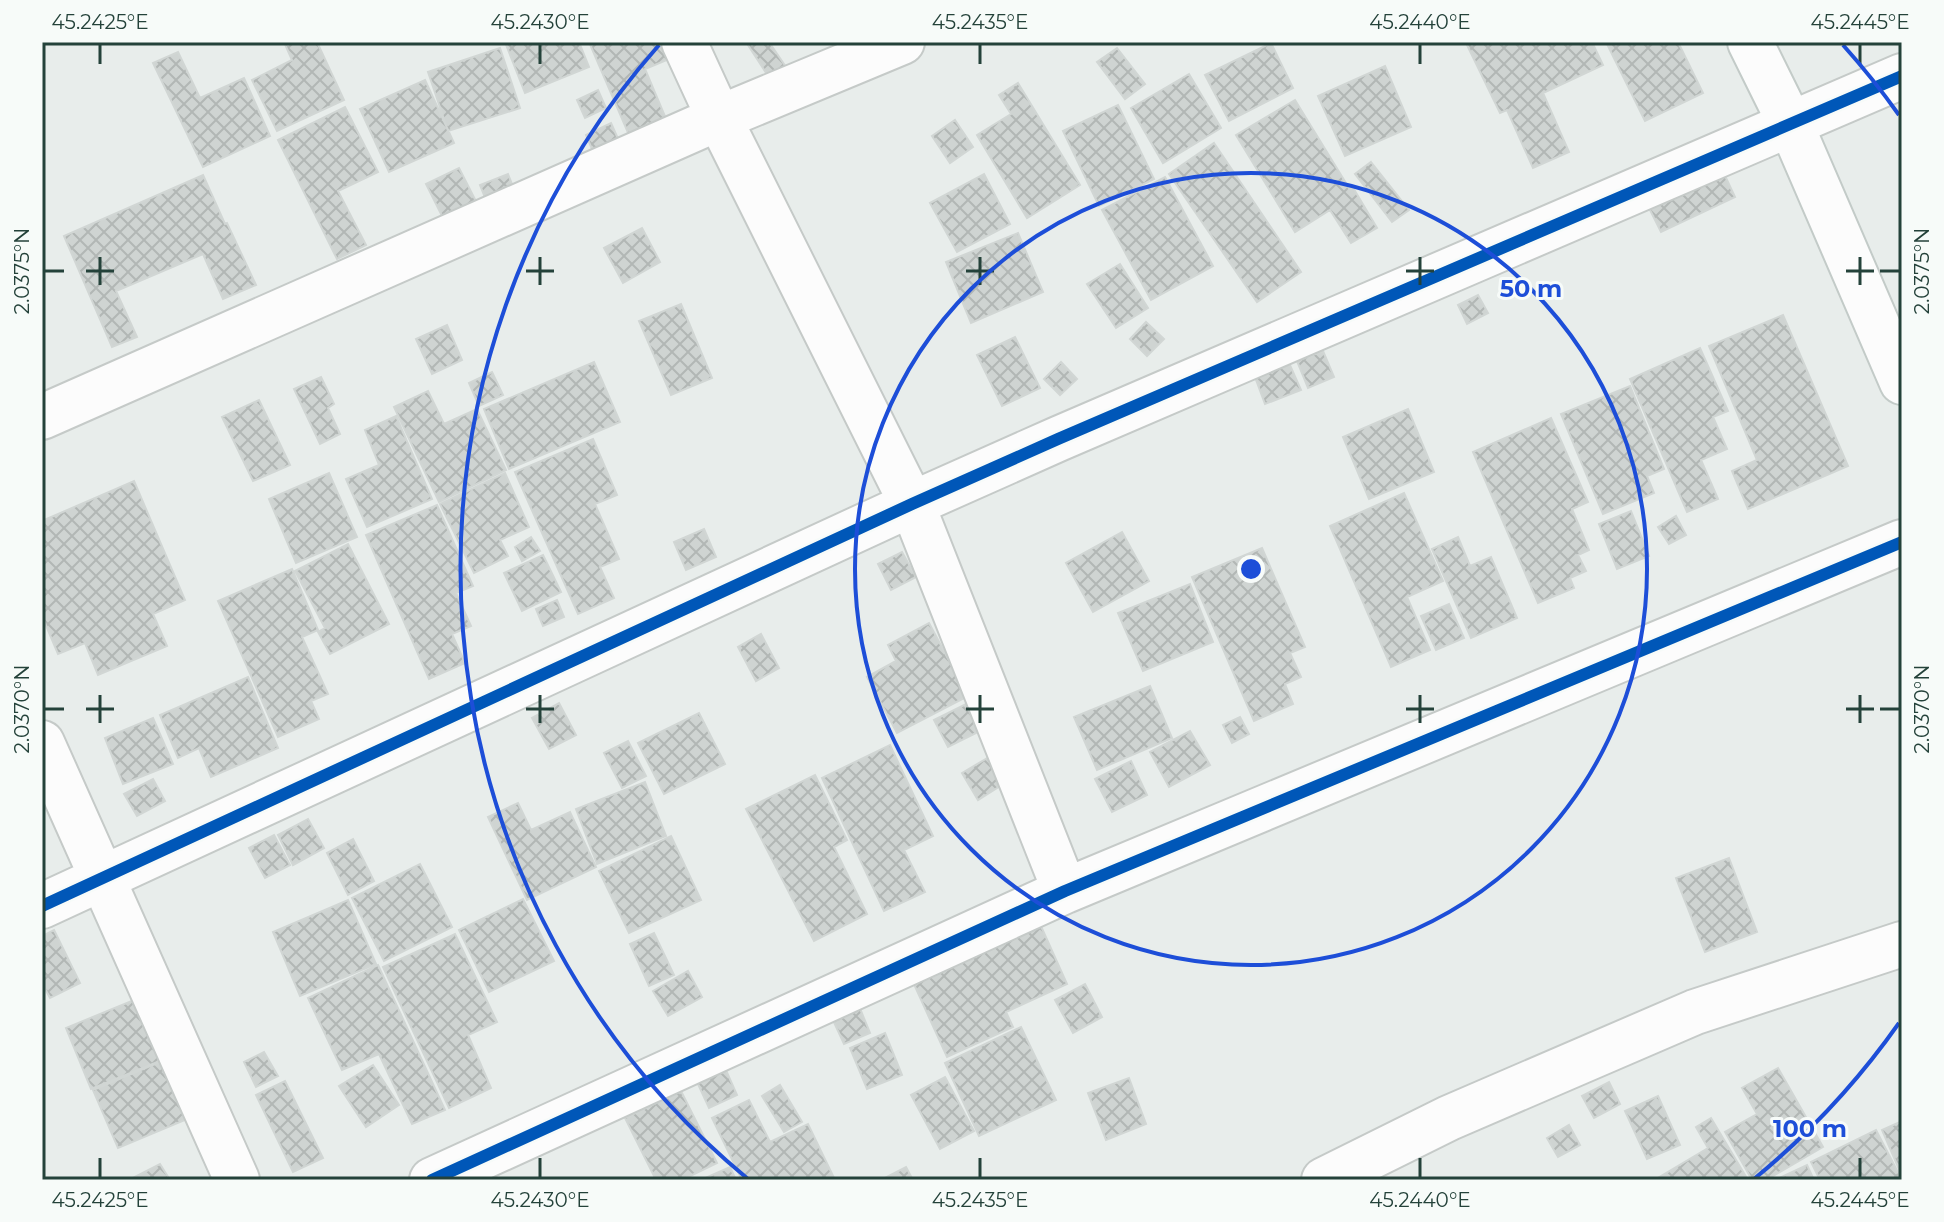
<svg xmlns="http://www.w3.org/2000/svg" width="1944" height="1222" viewBox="0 0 1944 1222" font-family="Montserrat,sans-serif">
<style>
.building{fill:url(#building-cross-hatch);stroke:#d1d6d4;stroke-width:2}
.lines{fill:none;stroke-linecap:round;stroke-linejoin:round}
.street-casing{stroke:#c5cac8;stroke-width:48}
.secondary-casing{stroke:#c3cbc8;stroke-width:48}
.street{stroke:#fcfcfc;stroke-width:44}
.secondary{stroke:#fcfcfc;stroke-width:44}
.cycleway-casing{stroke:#f7fbf9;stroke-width:17}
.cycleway{stroke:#0057b8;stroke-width:12}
.ticks{fill:none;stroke:#24423a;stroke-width:3}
.ring{fill:none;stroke:#1d4ed8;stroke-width:4}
.centre{fill:#1d4ed8;stroke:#f7fbf9;stroke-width:4}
.ring-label{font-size:24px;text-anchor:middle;font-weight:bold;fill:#1d4ed8;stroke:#f7fbf9;stroke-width:6;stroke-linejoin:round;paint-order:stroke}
.neatline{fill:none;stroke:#24423a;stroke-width:3}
.ticks-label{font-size:20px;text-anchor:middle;fill:#24423a}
</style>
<defs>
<pattern id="building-cross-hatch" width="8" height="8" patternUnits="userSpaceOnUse" patternTransform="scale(2)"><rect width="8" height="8" fill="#cfd4d2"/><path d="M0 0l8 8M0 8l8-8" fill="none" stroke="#b2b7b5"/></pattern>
</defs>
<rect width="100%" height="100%" fill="#e8edeb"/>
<!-- building -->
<path class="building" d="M284 42H317L344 100 277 131 252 80 292 60Z
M505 42H579L589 67 525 93Z
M589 42H667L674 57 645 69 672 133 635 149Z
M746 42H769L786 67 770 79Z
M1468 42H1592L1603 65 1543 93 1569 152 1533 168 1507 110 1500 113 1466 43Z
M1606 42H1678L1703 93 1645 121Z
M1271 43 1293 88 1229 121 1205 75Z
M500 48 520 108 448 131 428 72Z
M1117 48 1145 84 1125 99 1097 62Z
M178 52 200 98 244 78 270 136 203 167 153 63Z
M1385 66 1411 127 1345 156 1318 96Z
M1189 74 1221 128 1163 163 1131 108Z
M425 80 454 143 389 172 360 109Z
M1018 83 1080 185 1027 218 977 135 1011 114 999 95Z
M598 90 606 108 585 118 577 100Z
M1295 100 1349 188 1352 186 1377 228 1351 243 1330 210 1295 232 1236 135Z
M1118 105 1154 179 1099 206 1063 131Z
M345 107 378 172 338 191 366 245 337 259 278 140Z
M955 120 973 147 950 163 932 136Z
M611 123 623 150 597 161 586 135Z
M1214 143 1301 272 1257 302 1169 174Z
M1371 162 1409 210 1392 222 1355 174Z
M1720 165 1735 197 1661 232 1645 200Z
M459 168 484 217 451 234 426 184Z
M508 174 518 199 490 210 480 185Z
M984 174 1010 224 957 252 930 203Z
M203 175 225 224 227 223 256 285 223 299 203 254 116 291 137 337 112 347 64 236Z
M1165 177 1213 266 1151 300 1102 210Z
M642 228 660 262 623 283 604 248Z
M1018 233 1043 292 971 323 946 262Z
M1120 264 1148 308 1116 328 1087 284Z
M1478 295 1488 313 1467 324 1458 305Z
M681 304 712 378 671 395 639 321Z
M1783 315 1848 466 1748 509 1732 471 1757 460 1709 346Z
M1146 322 1164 339 1147 356 1130 339Z
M447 325 462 360 432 374 416 339Z
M1015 337 1040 388 1002 406 977 355Z
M1700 348 1728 411 1713 417 1727 449 1701 460 1718 499 1687 512 1630 379Z
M1323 351 1334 377 1308 388 1297 361Z
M594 362 620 422 509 469 484 409Z
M1061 362 1077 379 1060 395 1044 379Z
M1289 363 1301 390 1265 404 1255 377Z
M492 372 503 395 479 406 469 383Z
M321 377 334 404 328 408 340 434 320 444 294 389Z
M1630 386 1664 469 1647 476 1654 493 1603 514 1561 414Z
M428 391 444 424 477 409 506 470 439 502 394 407Z
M259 400 290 465 253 481 222 417Z
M1408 409 1434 472 1369 499 1343 437Z
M396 416 432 499 367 527 346 479 379 465 365 430Z
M1551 418 1588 502 1572 509 1589 550 1578 555 1586 571 1570 578 1574 588 1538 603 1473 452Z
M593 439 617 495 595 504 619 559 600 567 614 598 578 614 515 472Z
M329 473 357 537 296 563 269 499Z
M505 473 529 527 500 540 508 556 474 573 440 504Z
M134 481 185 600 153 614 167 646 98 675 85 643 58 654 42 616V521Z
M1404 493 1443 581 1407 597 1430 650 1391 667 1330 526Z
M437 505 473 586 456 593 471 626 452 634 465 663 429 679 366 535Z
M1631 511 1649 556 1617 569 1599 524Z
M1676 516 1686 535 1669 544 1658 527Z
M704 529 716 557 686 570 674 542Z
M1122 532 1149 581 1093 612 1066 563Z
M531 537 540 551 522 561 515 547Z
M1458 537 1470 566 1491 557 1517 618 1471 638 1432 549Z
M348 544 389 624 330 654 318 632 325 628 295 571Z
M1262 548 1305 647 1290 653 1301 677 1285 684 1293 704 1254 721 1192 577Z
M902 552 916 577 891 590 878 564Z
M543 555 561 592 522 611 504 573Z
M292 569 318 630 302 637 328 694 311 701 319 719 278 737 218 601Z
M1190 584 1213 642 1143 671 1118 613Z
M557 600 564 617 543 626 536 609Z
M1449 604 1464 638 1436 650 1421 616Z
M929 623 968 696 897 733 867 677 896 661 888 645Z
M761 634 779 668 756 681 738 647Z
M248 677 278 748 211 777 199 748 178 758 160 715Z
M1150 686 1172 738 1097 770 1074 717Z
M559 703 576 735 549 749 532 718Z
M968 703 982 730 948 747 934 720Z
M699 713 725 764 664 794 638 743Z
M1240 717 1249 734 1232 743 1223 725Z
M153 718 173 764 123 784 105 738Z
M1190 731 1210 765 1169 787 1150 752Z
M628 741 646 776 622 788 604 753Z
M890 745 933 836 904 850 925 892 884 911 822 778Z
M989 757 1005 783 978 800 962 773Z
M1131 761 1147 795 1112 812 1095 779Z
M815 775 847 840 834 847 867 914 814 941 746 809Z
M153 779 165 801 137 816 124 794Z
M645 782 666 836 597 864 576 809Z
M518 803 531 830 570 812 596 867 527 900 488 817Z
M308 819 324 848 293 865 278 835Z
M274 835 290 865 265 878 249 848Z
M671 836 701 900 629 933 599 871Z
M353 839 374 881 348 895 327 853Z
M1729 858 1757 932 1705 952 1676 878Z
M420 864 452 927 384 961 352 898Z
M523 899 554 961 489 992 459 930Z
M348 900 376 964 300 996 273 932Z
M1040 924 1067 984 1006 1012 1013 1027 947 1057 913 982Z
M54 930 80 983 50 998 42 983V936Z
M654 933 674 975 649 986 630 944Z
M455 934 497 1022 468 1035 491 1088 449 1108 383 967Z
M378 965 445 1110 412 1124 379 1054 342 1070 308 998Z
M688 971 702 997 668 1016 653 991Z
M1085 984 1102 1017 1073 1033 1055 1000Z
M134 1000 160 1061 91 1089 66 1028Z
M859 1006 870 1033 844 1044 832 1018Z
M1021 1027 1056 1100 979 1136 945 1063Z
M885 1033 902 1075 867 1089 850 1048Z
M264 1052 278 1076 256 1087 244 1062Z
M167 1059 192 1117 118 1148 93 1090Z
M373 1065 399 1105 366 1127 339 1086Z
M725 1068 737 1095 709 1108 697 1082Z
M1778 1068 1823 1147 1766 1180H1752L1725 1132 1757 1114 1742 1088Z
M945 1077 974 1131 940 1149 911 1095Z
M1129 1078 1146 1124 1106 1140 1088 1093Z
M285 1081 323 1158 293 1172 256 1095Z
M1609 1082 1620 1104 1594 1118 1582 1096Z
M780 1085 802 1122 784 1132 762 1096Z
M681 1091 717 1163 682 1180H656L625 1118Z
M1658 1096 1680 1145 1647 1159 1625 1111Z
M749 1100 770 1142 808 1124 835 1180H742L712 1118Z
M1711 1118 1748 1180H1659L1658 1178 1708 1148 1696 1127Z
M1902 1121V1176L1882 1130Z
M1569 1125 1580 1145 1558 1157 1547 1138Z
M1876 1130 1902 1180H1820L1811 1162Z
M160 1164 170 1180H129Z
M1807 1165 1814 1180H1775Z
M730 1167 736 1180H701Z
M906 1167 913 1180H881Z"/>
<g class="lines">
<!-- street casing -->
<g class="street-casing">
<path id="street" d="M684 42 719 118 912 504 1065 891
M42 417 719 118 902 42
M42 743 237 1180
M42 906 912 504 1058 439 1902 76
M432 1180 1065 891 1902 542
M1324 1180 1449 1118 1695 1012 1902 944"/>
</g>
<!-- secondary casing -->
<g class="secondary-casing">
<path id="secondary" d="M1750 42 1791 125 1902 382"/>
</g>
<!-- street -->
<use href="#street" class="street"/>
<!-- secondary -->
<use href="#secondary" class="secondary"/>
<!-- cycleway casing -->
<g class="cycleway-casing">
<path id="cycleway" d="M42 906 912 504 1058 439 1902 76
M432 1180 1065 891 1902 542"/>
</g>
<!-- cycleway -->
<use href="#cycleway" class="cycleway"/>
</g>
<!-- ticks -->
<path class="ticks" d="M100 44V64M540 44V64M980 44V64M1420 44V64M1860 44V64M100 257V285M540 257V285M980 257V285M1420 257V285M1860 257V285M44 271H64M86 271H114M526 271H554M966 271H994M1406 271H1434M1846 271H1874M1880 271H1900M100 695V723M540 695V723M980 695V723M1420 695V723M1860 695V723M44 709H64M86 709H114M526 709H554M966 709H994M1406 709H1434M1846 709H1874M1880 709H1900M100 1158V1178M540 1158V1178M980 1158V1178M1420 1158V1178M1860 1158V1178"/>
<!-- distance rings -->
<g class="ring">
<circle cx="1251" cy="569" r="396"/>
<path d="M1899 1023A791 791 0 0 1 1754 1179M748 1179A791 791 0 0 1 659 45M1843 45A791 791 0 0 1 1899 115"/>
</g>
<circle cx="1251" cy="569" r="12" class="centre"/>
<g class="ring-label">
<text x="1531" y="297">50 m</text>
<text x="1810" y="1137">100 m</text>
</g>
<!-- border -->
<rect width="1944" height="1222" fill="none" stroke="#f7fbf9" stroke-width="88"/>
<rect x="44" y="44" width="1856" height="1134" class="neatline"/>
<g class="ticks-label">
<text x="100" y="29">45.2425°E</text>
<text x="540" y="29">45.2430°E</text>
<text x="980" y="29">45.2435°E</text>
<text x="1420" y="29">45.2440°E</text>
<text x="1860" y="29">45.2445°E</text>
<text transform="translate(22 271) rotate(-90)" y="7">2.0375°N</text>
<text transform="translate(1922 271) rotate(-90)" y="7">2.0375°N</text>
<text transform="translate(22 709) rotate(-90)" y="7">2.0370°N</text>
<text transform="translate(1922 709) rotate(-90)" y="7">2.0370°N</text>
<text x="100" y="1207">45.2425°E</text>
<text x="540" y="1207">45.2430°E</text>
<text x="980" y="1207">45.2435°E</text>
<text x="1420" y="1207">45.2440°E</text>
<text x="1860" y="1207">45.2445°E</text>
</g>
</svg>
